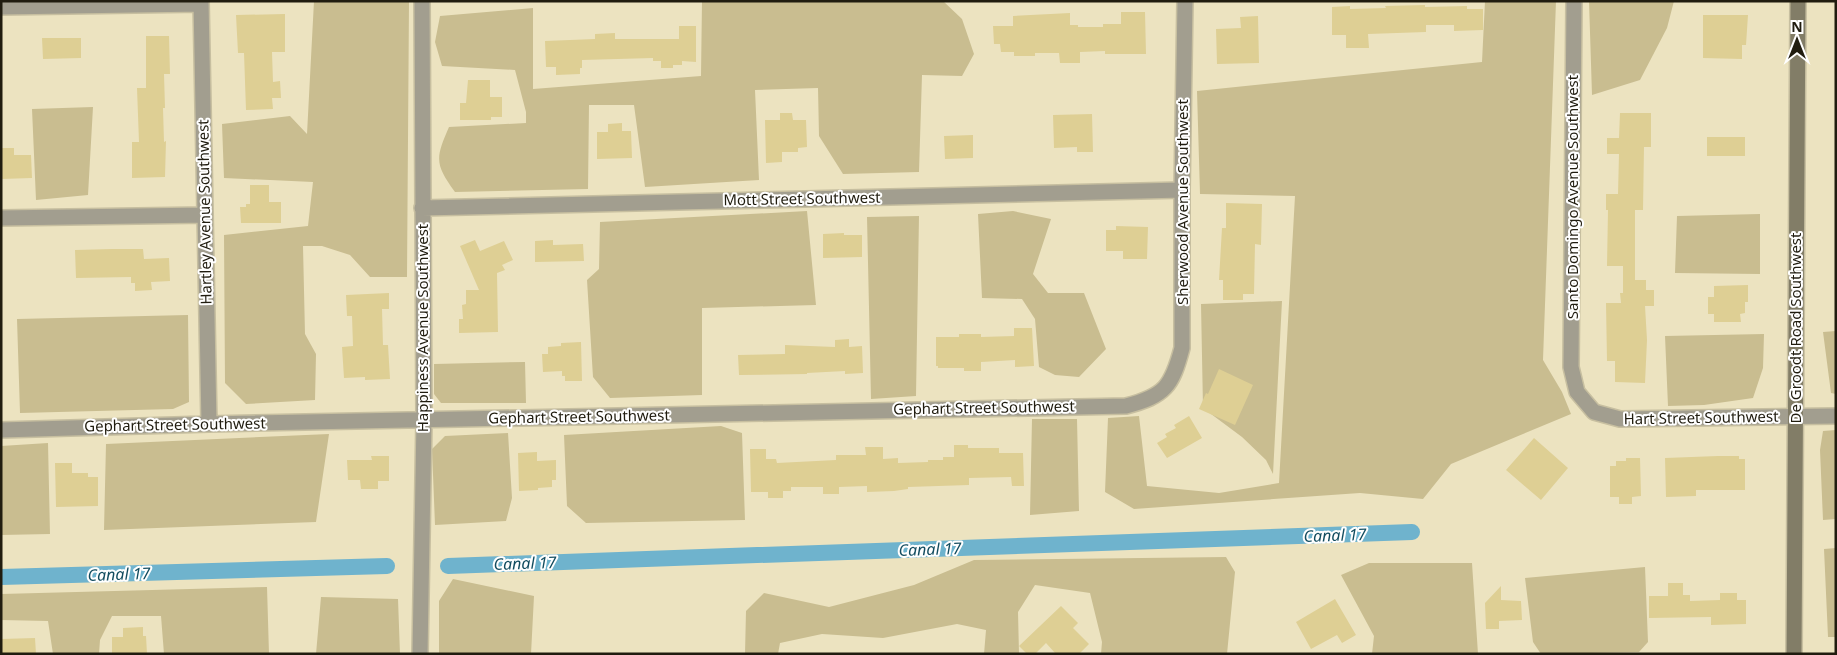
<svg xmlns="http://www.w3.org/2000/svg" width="1837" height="655" viewBox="0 0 1837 655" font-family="'Noto Sans',sans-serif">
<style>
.green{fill:#c9bd90}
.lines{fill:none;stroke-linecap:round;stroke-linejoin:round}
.canal{stroke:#6fb3cd;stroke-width:16}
.building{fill:#decf94}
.street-casing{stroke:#c7bfa0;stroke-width:18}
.secondary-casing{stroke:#c7bfa0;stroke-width:18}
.street{stroke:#a29e8f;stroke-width:15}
.secondary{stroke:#827d67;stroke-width:15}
.labels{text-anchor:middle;stroke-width:4;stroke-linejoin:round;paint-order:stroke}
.street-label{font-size:15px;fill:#201c0f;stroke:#fff}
.water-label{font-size:16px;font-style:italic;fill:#124c5f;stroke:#fff}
</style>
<rect width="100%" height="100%" fill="#ece3c0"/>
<!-- green -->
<path class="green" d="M314 1H409L407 277H370L350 255 322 246H303L305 334 316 354 315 400 246 404 225 383 224 235 308 226 313 182 224 178 222 124 290 116 307 134Z
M702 1H943L962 19 974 54 962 76 922 75 919 172 843 174 819 136 818 88 755 90 759 180 645 187 634 105H589L588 189 455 192C435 164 435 159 449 127L526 123V112L515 70 442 66 435 42 440 16 533 8V89L701 76Z
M1485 1H1556L1543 360 1562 392 1571 414 1451 464 1423 499 1360 493 1134 509 1105 492 1108 418 1139 416 1147 486 1219 493 1279 483 1295 196 1200 194 1197 91 1482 62Z
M1589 1H1674L1667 28 1640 80 1592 95Z
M93 107 88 195 36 200 32 109Z
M807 211 816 305 702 308V395L610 398 593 377 587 280 599 269 600 222Z
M1013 211 1051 219 1033 274 1048 293H1084L1106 349 1079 377 1055 375 1039 367 1035 319 1022 299 982 298 978 214Z
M1760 214V274L1675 273 1677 216Z
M919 216 916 396 871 399 867 217Z
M1282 301 1273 474 1266 460 1242 437 1203 408 1201 304Z
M188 315 189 402 173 409 20 413 17 319Z
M1836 331V394L1831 393 1823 332Z
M1764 334 1763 368 1753 398 1704 405 1668 406 1665 336Z
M525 362 526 403H441L434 394V364Z
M1032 419H1077L1079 511 1030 515Z
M721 426 742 433 745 520 586 523 567 506 564 435Z
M1836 430V519L1823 520 1820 450 1823 431Z
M508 433 512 498 506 521 435 525 432 449 445 436Z
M329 434 316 522 104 530 106 444Z
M48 443 50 534 1 535V446Z
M1836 548V637H1828L1824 549Z
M1226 557 1235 572 1227 654H1101L1102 642 1090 593 1035 585 1018 612 1019 654H984L986 630 957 624 883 638 822 634 780 643 778 654H745L746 611 764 593 829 607 914 585 974 560Z
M1369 563H1472L1478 654H1372L1374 636 1341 575Z
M1645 567 1648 642 1639 652 1541 654 1533 642 1525 578Z
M453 579 534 596 531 654H439V601Z
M267 587 269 654H164L161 616H112L100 640 99 654H53L48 621 1 620V594Z
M321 597 398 599 400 654H316Z"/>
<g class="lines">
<!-- canal -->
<path class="canal" d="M448 566 1412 532
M1 577 387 566"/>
</g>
<!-- building -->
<path class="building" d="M1425 5V7L1467 6V9H1483V30L1454 31V25H1426V32L1368 34 1369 48H1346V35H1332V7L1350 6V9L1386 8 1385 6Z
M1121 12H1145L1146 54H1105V51L1080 52V63H1060L1059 53H1035V56H1014V52H1001L1000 44H994L993 26H1013V16L1070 13V25H1078V27H1103V24H1121Z
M285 14V52H272L273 82 280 81 281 98H272L273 109 246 110 244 53H238L236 15Z
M1703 15H1748L1746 45H1742V59L1703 58Z
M1258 16 1259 63 1217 64 1216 29 1241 28 1240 17Z
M679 26H696V62L682 61V65H673V68H661V61H653V58L582 60V68H580V74L556 75V67H546L545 41 595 39V34L615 33V39H679Z
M146 36H169L170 74H164L165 108H163L164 142 166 141 165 177 132 178V142H139L137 88H146Z
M42 38H81V58L43 59Z
M468 80H490V97H502V117H491V120H460V103H466Z
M780 113H792L793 120H806L807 147 798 148V152H782V162L766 163 765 120H780Z
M1620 113H1651V147H1644L1643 210H1635V280H1646V290H1654V306H1645L1647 340 1645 383 1615 382V361H1607L1606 303H1621L1620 293H1623V266H1607L1608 210H1606V194H1618L1619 154H1607V138H1619Z
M1092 114 1093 152H1077V147L1054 148 1053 115Z
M622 123V131H631L632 158 597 159V132H608V124Z
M973 135V158L945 159 944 136Z
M1707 137H1745V156H1707Z
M1 148H14V155H31L32 178 1 179Z
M250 185H269V202H281V223H241L240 207H246V204H250Z
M1226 203 1262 204 1261 245 1255 244 1254 294H1243V300H1223V280H1219L1222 228H1226Z
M1116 226 1148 227 1147 259H1123V251H1106V230H1116Z
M844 233V235H862V257L823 258V234Z
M475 240 480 251 504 241 513 260 502 265 505 270 497 273 498 332 459 333V319H463L462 305 466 304V290H479L460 246Z
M553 240V245L583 244 584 261 535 262V241Z
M112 249H143L144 259 169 258 170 281 151 282 152 290 135 291V283H131V277L76 278 75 250Z
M1748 285V302H1745V313L1740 314 1741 322H1714V314H1708V297H1714V286Z
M389 293V309H382L383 345H388L390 379 365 380V377L344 378 342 347 353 346 352 316H347L346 295Z
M1014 328H1032L1034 366 1015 367V360L981 362V371H964V368H938V366H936V337H959V334H981V337L1014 336Z
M849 339V347L862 346 863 373 845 374V371L807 373V374L739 375 738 355 785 354V345L835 347V340Z
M581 342 582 381H565V376H562V371L543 372 542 354H548V347L561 346V343Z
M1219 369 1253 385 1235 425 1199 409 1206 393 1208 394Z
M1189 416 1202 438 1167 458 1157 443 1167 437 1165 434 1176 428 1174 425Z
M1534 438 1568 468 1541 500 1506 470Z
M954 445H968V448H999V453H1023L1024 486H1012L1011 477 969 478V485L908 487V489L894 491 867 492V486L839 487V494H823V487H791V491H783V498H768V492H751L750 449H766V459H776L777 463 836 460V455H866L865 447H883V459L898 458V463L928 462V460H943V457H954Z
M537 452V461L556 460V480H552V487L538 488V490L519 491 518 453Z
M371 456H389V481H378V489H361L360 480H348L347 460H372Z
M1718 456H1739V459H1745V490H1696V496L1666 497 1665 458Z
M1626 458H1640L1641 496 1632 497V504H1619V497H1610V466H1616V461H1626Z
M55 463H72V473H88V477H98V506L56 507Z
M1668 583H1683V595H1690V601L1720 600V593H1737V600H1746V624L1711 625V617L1649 618V596H1668Z
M1501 586V600L1521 601 1522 620 1499 621V629H1486L1485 603Z
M1335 599 1356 635 1342 643 1337 635 1311 649 1296 622Z
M1061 606 1078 623 1073 628 1089 644 1079 654 1055 653 1046 643 1035 654H1027L1019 646Z
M143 627V636H146L147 654H112V637H123V628Z
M35 638 36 654H1V639Z"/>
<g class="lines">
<!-- street casing -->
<g class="street-casing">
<path id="street" d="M201 1 209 424
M1574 1 1571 367 1577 392 1594 412 1620 419 1836 416
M1 7 201 4
M422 208 1182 190
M1 218 205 215
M1 430 209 424 1126 406C1165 396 1172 386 1182 348V190L1185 1
M420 654 424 420 422 1"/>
</g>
<!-- secondary casing -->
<g class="secondary-casing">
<path id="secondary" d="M1794 654 1798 1"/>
</g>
<!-- street -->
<use href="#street" class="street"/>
<!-- secondary -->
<use href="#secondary" class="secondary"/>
</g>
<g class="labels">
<!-- street labels -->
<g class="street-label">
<text transform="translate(1573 197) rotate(-90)" y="5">Santo Domingo Avenue Southwest</text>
<text transform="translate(802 199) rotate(-1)" y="5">Mott Street Southwest</text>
<text transform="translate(1183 202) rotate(-90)" y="5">Sherwood Avenue Southwest</text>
<text transform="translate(205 212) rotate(-91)" y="5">Hartley Avenue Southwest</text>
<text transform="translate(423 328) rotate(-90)" y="5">Happiness Avenue Southwest</text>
<text transform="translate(1796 328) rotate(-90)" y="5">De Groodt Road Southwest</text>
<text transform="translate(984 408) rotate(-1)" y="5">Gephart Street Southwest</text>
<text transform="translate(579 417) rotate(-1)" y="5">Gephart Street Southwest</text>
<text transform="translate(1701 418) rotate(-1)" y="5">Hart Street Southwest</text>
<text transform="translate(175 425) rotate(-1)" y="5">Gephart Street Southwest</text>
</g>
<!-- water labels -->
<g class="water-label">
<text transform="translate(1335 535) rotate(-2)" y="6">Canal 17</text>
<text transform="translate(930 549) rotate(-2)" y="6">Canal 17</text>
<text transform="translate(525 563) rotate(-2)" y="6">Canal 17</text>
<text transform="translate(119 574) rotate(-2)" y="6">Canal 17</text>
</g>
</g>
<!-- border -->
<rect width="1837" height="655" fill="none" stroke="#201c0f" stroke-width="5"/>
<!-- north arrow -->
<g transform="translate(1797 40)" stroke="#ffffff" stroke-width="4" paint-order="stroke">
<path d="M0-4L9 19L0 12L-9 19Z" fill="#201c0f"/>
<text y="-8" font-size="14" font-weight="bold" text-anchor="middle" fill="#201c0f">N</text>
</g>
</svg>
